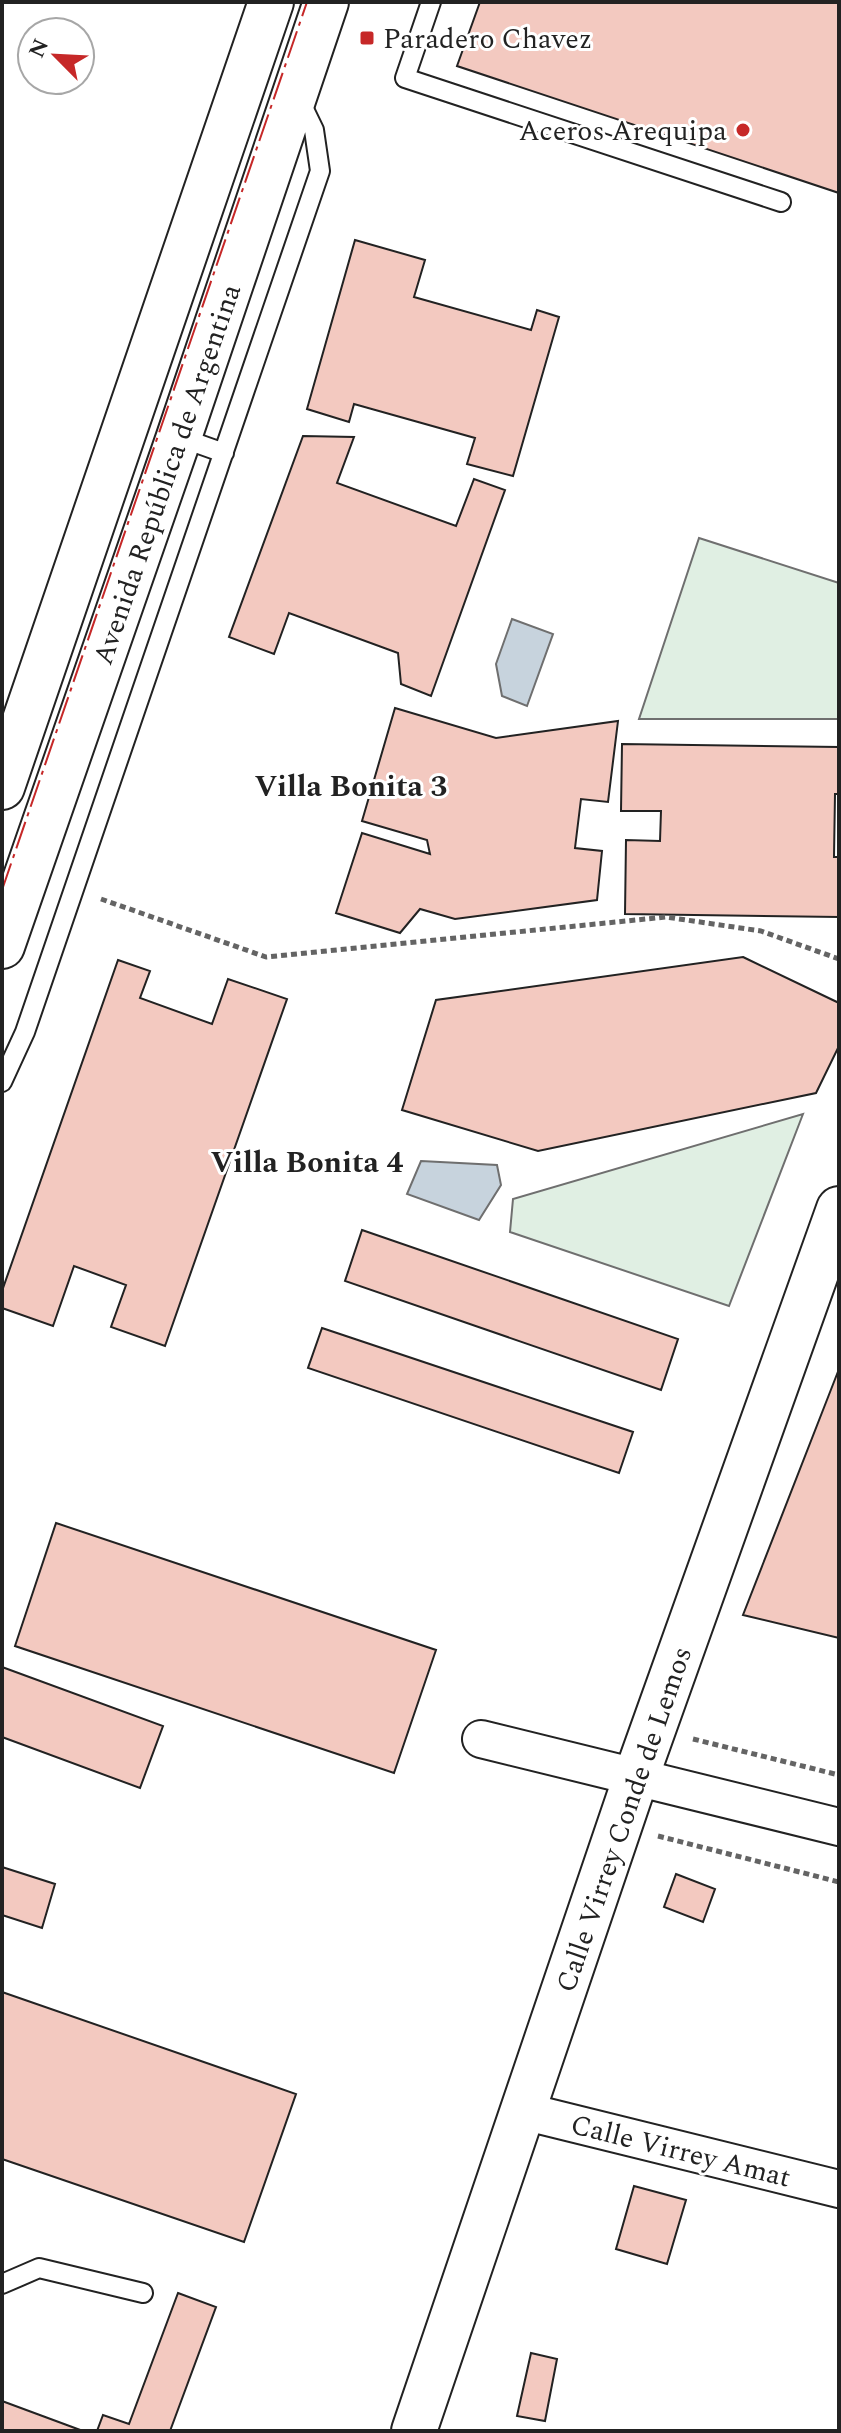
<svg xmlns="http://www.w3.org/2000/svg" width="841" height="2433" viewBox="0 0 841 2433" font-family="Spectral,serif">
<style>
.green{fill:#e0efe3;stroke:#6f6f6f;stroke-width:2}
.water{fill:#c7d3dd;stroke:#6f6f6f;stroke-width:2}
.building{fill:#f3c9c0;stroke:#222;stroke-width:2}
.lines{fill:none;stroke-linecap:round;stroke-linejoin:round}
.lane-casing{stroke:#222;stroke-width:22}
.street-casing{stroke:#222;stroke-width:40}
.secondary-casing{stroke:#222;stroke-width:48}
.path{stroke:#646464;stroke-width:5;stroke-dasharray:6 4;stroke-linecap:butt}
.lane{stroke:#fff;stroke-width:18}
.street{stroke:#fff;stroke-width:36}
.secondary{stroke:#fff;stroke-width:44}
.power{stroke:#c62828;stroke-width:2;stroke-dasharray:28 6 4 6;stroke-linecap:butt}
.poi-dot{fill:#c62828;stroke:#fff;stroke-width:3}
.labels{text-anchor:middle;stroke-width:6;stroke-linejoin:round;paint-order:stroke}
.poi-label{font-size:28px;fill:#222;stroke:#fff;text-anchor:start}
.street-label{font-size:28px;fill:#222;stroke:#fff}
.neighbourhood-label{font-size:30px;font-weight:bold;fill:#222;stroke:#fff}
</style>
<rect width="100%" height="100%" fill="#fff"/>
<!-- green -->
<path class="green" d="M699 538 839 583V719H639Z
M803 1114 729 1306 510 1232 513 1199Z"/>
<!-- water -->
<path class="water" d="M512 619 553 634 527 706 502 696 496 664Z
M421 1161 497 1165 501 1185 479 1220 407 1194Z"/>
<!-- building -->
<path class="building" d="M480 2H839V193L457 66Z
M355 240 425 260 414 297 531 330 537 310 559 317 513 476 467 464 475 438 354 404 349 422 307 409Z
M303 436 354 437 337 483 456 526 474 479 505 490 431 696 401 684 398 653 289 613 274 654 229 637Z
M395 708 496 738 618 721 608 802 581 799 575 848 602 851 597 900 455 919 420 909 400 933 336 913 362 833 430 854 427 840 362 821Z
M622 744 839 747V794H835L834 857H839V917L625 914 626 840 660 841 661 811H621Z
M743 957 839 1003V1046L816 1093 538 1151 402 1110 436 1000Z
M118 960 150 971 140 998 212 1024 228 979 287 999 165 1346 111 1327 126 1285 74 1266 53 1326 2 1308V1291Z
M362 1230 678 1339 661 1390 345 1281Z
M322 1328 633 1432 619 1473 308 1368Z
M839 1369V1638L743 1615Z
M56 1523 436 1650 394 1773 15 1646Z
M2 1667 163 1726 140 1788 2 1737Z
M2 1867 55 1884 42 1928 2 1915Z
M676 1874 715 1889 703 1922 664 1907Z
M2 1992 296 2094 244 2242 2 2159Z
M634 2186 686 2200 667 2264 616 2249Z
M178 2293 216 2307 170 2431H97L103 2415 129 2424Z
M531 2353 557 2359 545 2421 517 2416Z
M2 2401 83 2431H2Z"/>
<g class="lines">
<!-- lane casing -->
<g class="lane-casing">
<path id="lane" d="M431 2 405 78 781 202
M179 437 224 453
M2 1082 25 1032 320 171 314 130 299 99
M2 2284 39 2268 143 2293"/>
</g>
<!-- street casing -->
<g class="street-casing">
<path id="street" d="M481 1739 839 1827
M523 2111 839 2189"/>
</g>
<!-- secondary casing -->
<g class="secondary-casing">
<path id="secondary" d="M2 787 271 2
M2 946 179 437 326 2
M414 2431 636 1777 839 1209"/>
</g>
<!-- path -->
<path class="path" d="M101 899 266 957 666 917 761 931 839 959
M693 1739 839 1775
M658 1836 839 1882"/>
<!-- lane -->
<use href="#lane" class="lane"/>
<!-- street -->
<use href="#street" class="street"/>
<!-- secondary -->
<use href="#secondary" class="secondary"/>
<!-- power -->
<path class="power" d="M2 890 307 2"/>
</g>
<!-- markers -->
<g class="poi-dot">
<rect x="359" y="30" width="16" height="16" rx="4"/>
<circle cx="743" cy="130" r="8"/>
</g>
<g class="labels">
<!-- poi labels -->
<g class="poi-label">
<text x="383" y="48">Paradero Chavez</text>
<text x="727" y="140" text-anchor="end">Aceros Arequipa</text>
</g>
<!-- street labels -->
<g class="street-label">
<text transform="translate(166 474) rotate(-71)" y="10">Avenida República de Argentina</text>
<text transform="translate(623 1819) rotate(-71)" y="10">Calle Virrey Conde de Lemos</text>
<text transform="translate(681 2150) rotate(14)" y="10">Calle Virrey Amat</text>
</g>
<!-- neighbourhood labels -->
<g class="neighbourhood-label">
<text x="351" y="796">Villa Bonita 3</text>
<text x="307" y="1172">Villa Bonita 4</text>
</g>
</g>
<!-- border -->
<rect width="841" height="2433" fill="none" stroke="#222222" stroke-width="8"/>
<!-- north arrow -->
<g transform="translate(56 56) rotate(294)"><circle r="38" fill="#ffffff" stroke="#a7a7a7" stroke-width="2"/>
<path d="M0-6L14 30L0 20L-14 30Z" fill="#c62828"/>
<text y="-12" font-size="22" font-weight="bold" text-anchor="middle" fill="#222222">N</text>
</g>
</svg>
